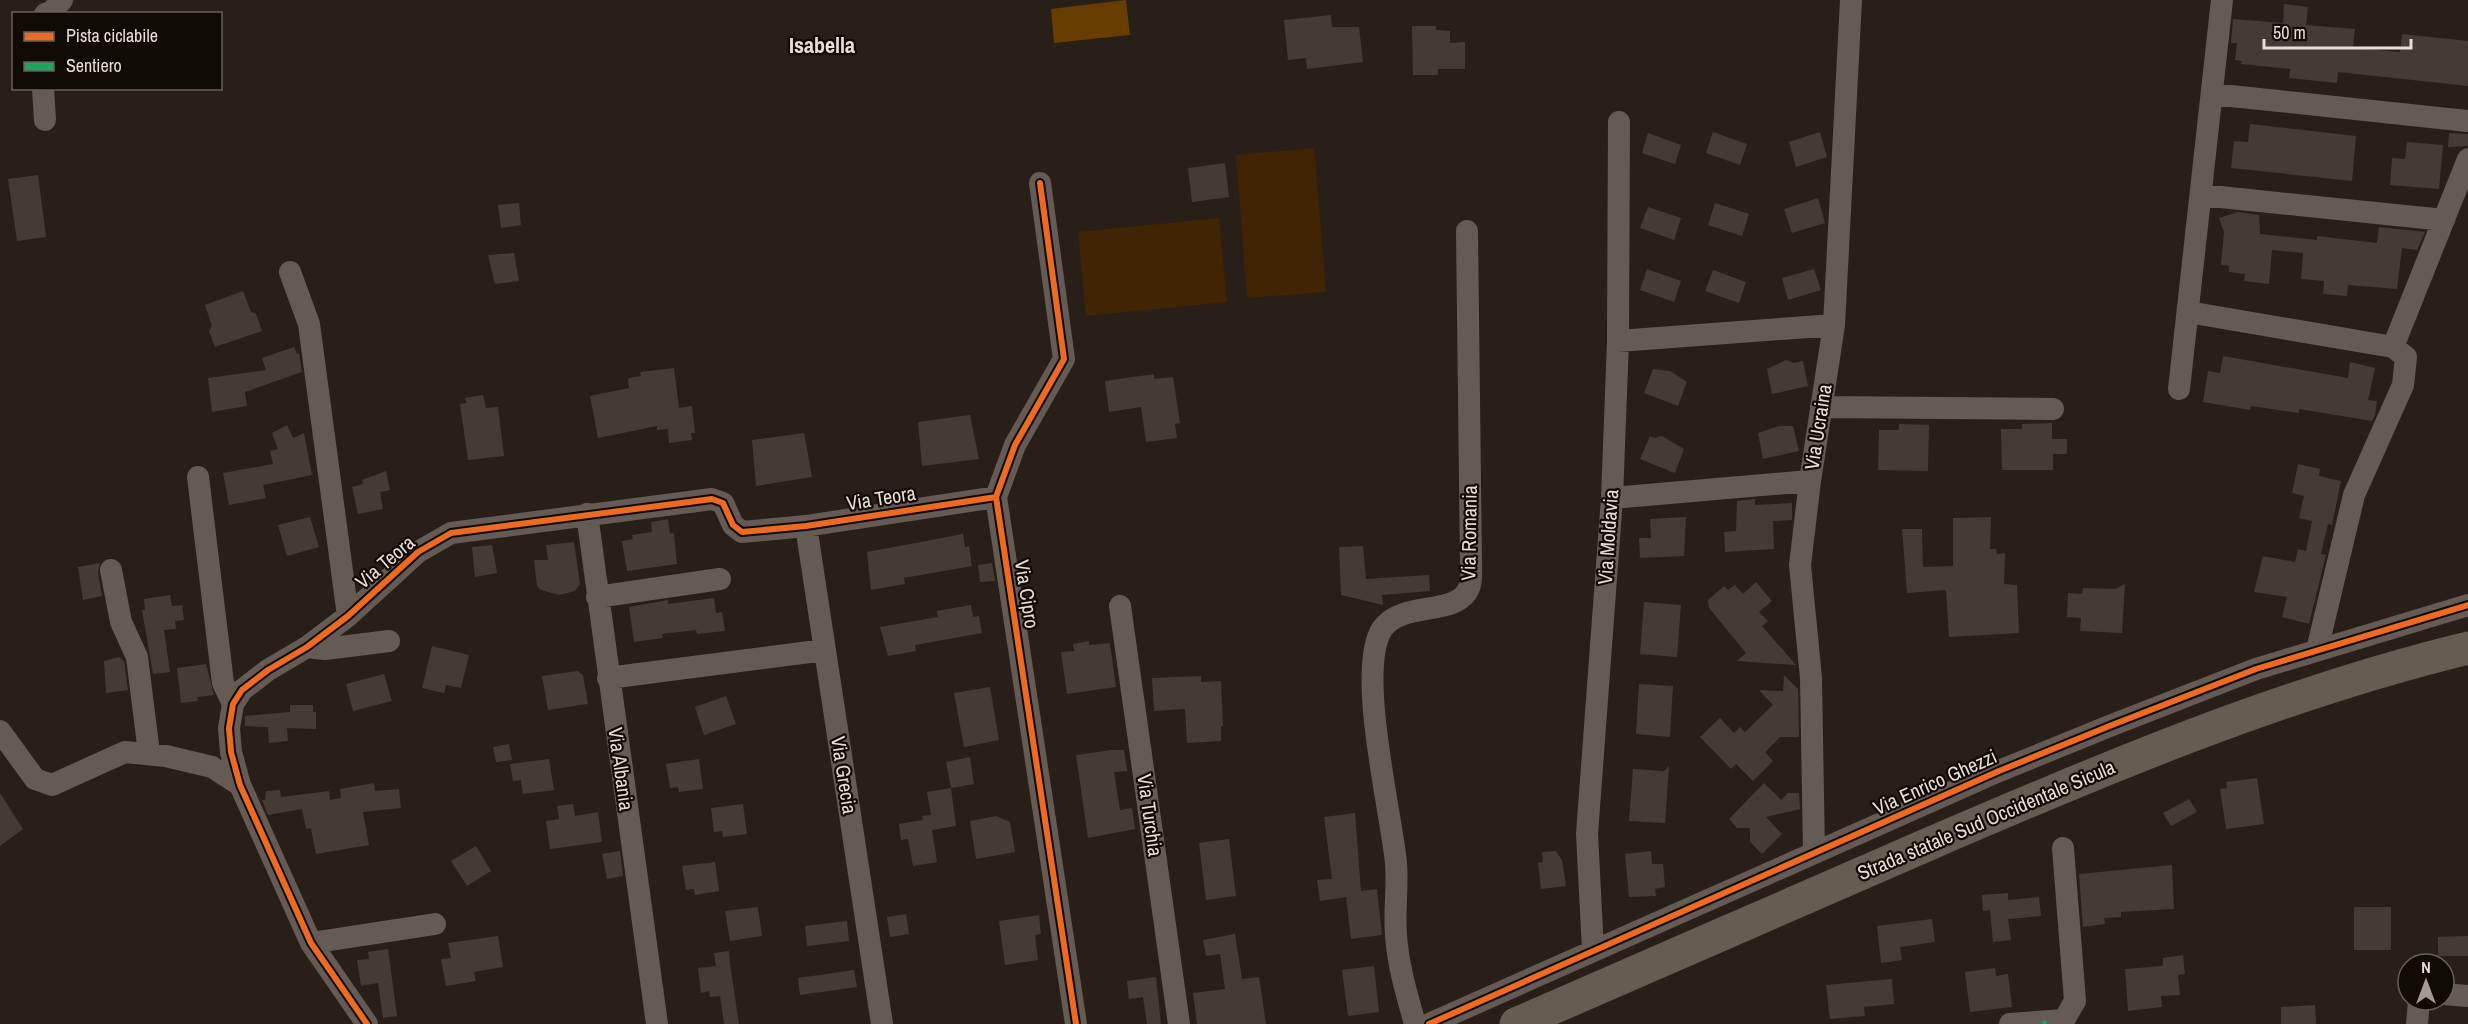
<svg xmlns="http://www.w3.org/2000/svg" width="2468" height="1024" viewBox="0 0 2468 1024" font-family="'Archivo Narrow',sans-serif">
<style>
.green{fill:#402403}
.water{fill:#683d02}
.building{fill:#423c34}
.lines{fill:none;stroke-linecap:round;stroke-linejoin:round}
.minor{stroke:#645c54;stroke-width:22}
.primary{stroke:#655c52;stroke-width:33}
.quiet{stroke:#20a55d;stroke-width:4.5;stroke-dasharray:9 4.5;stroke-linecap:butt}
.cycleway-casing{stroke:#110b06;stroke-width:10}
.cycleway{stroke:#ed6a23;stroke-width:6}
.labels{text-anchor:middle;stroke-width:4.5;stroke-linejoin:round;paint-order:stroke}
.street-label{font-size:20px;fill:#e7ded5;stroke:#110b06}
.quarter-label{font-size:22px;font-weight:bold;fill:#e7ded5;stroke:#110b06}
</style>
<rect width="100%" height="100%" fill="#282018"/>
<!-- green -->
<path class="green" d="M1314 148 1326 292 1247 298 1236 155Z
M1219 218 1227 302 1086 316 1078 232Z"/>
<!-- water -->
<path class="water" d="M1126 0 1130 35 1054 43 1051 9Z"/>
<!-- building -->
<path class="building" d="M2284 4 2308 7 2306 25 2355 29 2353 47 2365 49 2400 52 2402 34 2468 41V86L2338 72 2337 83 2289 78 2290 69 2241 64 2242 61 2235 60 2237 43H2231L2233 19 2283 23Z
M1331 15 1332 27H1359L1363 62 1307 69 1306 58 1288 60 1284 20Z
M1412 26H1436V30L1450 31V43L1465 42V69H1438V75H1413Z
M2250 124 2356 136 2352 181 2231 168 2234 141 2248 142Z
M1713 132 1747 144 1740 165 1706 153Z
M1820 132 1827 157 1796 167 1789 142Z
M1648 133 1681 145 1675 164 1642 153Z
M2449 133 2468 134V146L2448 147Z
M2407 142 2443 145 2439 189 2390 185 2392 158 2405 159Z
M1225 163 1229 197 1192 202 1188 168Z
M38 175 46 237 17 241 8 179Z
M1818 198 1825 223 1792 233 1784 209Z
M519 203 521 225 501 228 498 205Z
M1715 203 1749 214 1742 236 1708 225Z
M1648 207 1681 218 1674 240 1640 228Z
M2238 212 2259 215 2260 234 2317 240V236L2377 243 2379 227 2425 232 2417 250 2402 248 2397 289 2348 285 2347 296 2323 294 2324 281 2301 279 2303 253 2272 250 2269 284 2244 281 2245 274 2229 272V266L2221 265 2224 232 2219 218Z
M514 253 519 281 495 284 488 255Z
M1647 269 1681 281 1674 302 1640 290Z
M1814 269 1821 290 1788 300 1782 278Z
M1713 270 1746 282 1739 303 1705 291Z
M243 291 251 312 256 314 262 331 215 347 209 331 212 326 205 305Z
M294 347 297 354 299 353 302 372 245 392 247 406 212 412 208 378 266 370 262 358Z
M2223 356 2348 378 2350 362 2375 368 2368 400 2377 401 2375 415 2372 421 2299 409V413L2251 406 2250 410 2203 402 2208 371 2220 373Z
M1786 360 1794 363 1803 361 1808 386 1772 394 1767 369Z
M674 368 679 408 692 406 695 433H691L692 440 669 443 668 429 657 430V426L598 438 590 396 629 388 628 378 641 376 640 372Z
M1653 369 1670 371 1687 382 1678 406 1644 393Z
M1154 374V379L1173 377 1180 423 1175 424 1177 438 1146 442 1141 407 1109 412 1105 381Z
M483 395 486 408 498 407 504 456 468 460 460 404 466 403 465 398Z
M970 415 979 459 922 466 918 422Z
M2052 423V439H2067V454H2053V470H2002L2001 429H2022V424Z
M1899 424 1929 425 1928 471 1878 470 1879 430H1899Z
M287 425 293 438 304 433 312 475 263 485 266 498 229 505 223 473 273 464 270 451 278 449 272 433Z
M1779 426H1793L1799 451 1763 459 1758 433Z
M804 433 812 477 756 486 752 440Z
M1650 436 1655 438 1662 436 1684 449 1675 473 1640 459Z
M2298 464 2320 469 2319 476 2341 481 2332 525 2328 524 2321 554 2326 555 2309 624 2282 617 2287 597 2254 592 2263 556 2295 562 2298 549 2306 551 2312 521 2299 518 2304 496 2292 493Z
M386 471 390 490 380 492 383 509 358 514 352 487 363 484 362 480Z
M1755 499V505L1792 503V520L1773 521 1774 549 1725 552 1724 532 1736 531 1737 501Z
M310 517 319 547 287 556 278 525Z
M1686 517 1684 556 1640 558 1639 538H1651L1650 519Z
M1991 517 1990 549H1996L1997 554 2005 553 2004 584 2017 585 2019 633 1949 637 1946 590 1907 593 1902 529H1922L1923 567 1953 566V518Z
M668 519 670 534 674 533 677 564 627 571 622 541 633 539 632 535 652 532 651 522Z
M963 534 965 547 969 546 972 566 904 578 905 584 871 590 867 552Z
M574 542 580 584 575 591 559 595 541 590 537 586 534 560H548L546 545Z
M492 545 497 573 475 577 472 547Z
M1363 546 1366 579 1429 575 1430 591 1382 595 1383 605 1341 595 1339 547Z
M100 563 98 573 102 596 83 600 78 567Z
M992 563 995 581 980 582 978 565Z
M1756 582 1772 601 1759 612 1768 621 1762 626 1796 665 1737 661 1746 653 1709 608 1708 600 1724 586 1728 590 1735 585 1743 594Z
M2125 584 2122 633 2080 631 2081 618 2067 617 2068 593 2082 594 2083 588 2115 589Z
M170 595 172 606 182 605 184 620 175 621 176 629 164 630 170 672 153 674 142 610H145L144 599Z
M714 598 716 613 722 612 725 631 697 634 696 630 662 634 663 638 634 642 629 607 668 600V604Z
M1644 602 1681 605 1677 657 1640 654Z
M971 605 973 617 979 616 982 633 915 645 916 651 888 656 880 627 938 617 937 611Z
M1089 641V645L1110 643 1116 687 1067 694 1061 652 1074 651 1073 644Z
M432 646 469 655 461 688 446 685 444 693 422 688Z
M119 657 124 661 128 690 106 693 104 661Z
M206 664 214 695 197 697 198 701 181 703 177 668Z
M578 671 583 675 588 704 548 710 542 676Z
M384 674 392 701 353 711 346 684Z
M1784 675 1798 689 1799 737H1780L1765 752 1773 761 1753 781 1736 764 1731 769 1700 737 1720 718 1734 733 1740 727 1745 732 1773 705 1759 690 1783 691Z
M1201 676V682L1221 681 1223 726H1221V741L1187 743 1185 709 1154 711 1152 678Z
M1639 684 1673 686 1670 737 1636 734Z
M990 687 999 740 964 747 954 693Z
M726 696 736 724 704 735 695 707Z
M290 705H313V712H316V729L287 728 288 741 269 743 268 727 245 726V716L290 712Z
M509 744 512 760 496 762 493 747Z
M1112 750H1124L1127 771 1114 772 1120 810 1132 808 1135 829 1088 838 1076 755Z
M970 757 974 784 951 788 946 762Z
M549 759 554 790 523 794 521 780 513 781 510 764Z
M699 759 703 789 679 792 678 787 670 788 666 764Z
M1669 766 1665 823 1629 821 1633 769 1664 771Z
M2257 778 2264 824 2226 829 2220 789 2227 788 2226 782Z
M374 783 375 791 399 789 401 808 363 812 369 845 316 854 311 828 306 829 302 809 268 815 262 800H265L266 791 280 790 281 797 329 791 330 800 341 798 340 789Z
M1764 783 1781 800 1788 793H1799L1800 809 1766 817 1782 834 1762 854 1750 842V828H1737L1729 819Z
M951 788 956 826 932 830 937 862 913 866 908 839 901 840 899 824 923 820 922 816 931 815 927 792Z
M0 793 23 829 0 846Z
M2189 799 2197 812 2171 826 2163 813Z
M573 804 575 816 598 812 602 842 550 849 546 821 559 819 557 806Z
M743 804 747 834 723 837 722 831 714 832 711 808Z
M1355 813 1361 891 1377 889 1382 935 1351 939 1346 897 1320 901 1317 880 1332 879 1324 817Z
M996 816 1010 822 1015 852 976 859 970 821Z
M1229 839 1236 896 1206 900 1199 843Z
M476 846 491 871 467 886 451 861Z
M620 851 623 876 607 879 602 854Z
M1556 851 1562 860 1566 886 1541 889 1538 863 1543 862 1542 852Z
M1651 851 1652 864H1663L1665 887 1655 889 1656 896 1629 897 1625 854Z
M715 862 719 891 695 895 694 889 686 890 682 866Z
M2172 865 2174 909 2121 912V917L2104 918 2105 924 2083 927 2079 874Z
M2008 893V900L2039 897 2041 916 2008 919 2011 940 1993 942 1990 910 1983 911 1982 895Z
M758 907 762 936 730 941 725 911Z
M2354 907H2391V950H2354Z
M906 914 909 934 890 937 887 917Z
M1039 915 1041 934 1035 935 1038 960 1005 965 999 921Z
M1932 919 1935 942 1900 947 1902 960 1881 963 1877 926Z
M847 921 849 941 807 946 805 926Z
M1235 934 1242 979 1259 977 1266 1024H1197L1193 993 1225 989 1220 954 1206 956 1203 940Z
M498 936 503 967 474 972 476 981 446 986 441 959 451 958 448 943Z
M2468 936V956H2438V937Z
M388 949 397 1016 383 1018 378 983 361 986 357 960 369 959 368 952Z
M729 951 730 964 739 1024H724L720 996 710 997 709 991 701 993 698 968 716 966 714 953Z
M2183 955 2185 974 2178 975 2180 995 2161 996 2162 1007 2128 1011 2125 969 2163 966V958Z
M1374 966 1379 1012 1348 1016 1342 970Z
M1995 968 1996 976 2008 974 2012 1007 1970 1012 1965 972Z
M854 970 857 987 800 995 798 978Z
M1156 977 1161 1024H1147L1143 997 1129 999 1127 981Z
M1892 979 1894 1004 1864 1007 1865 1016 1830 1019 1826 985Z
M2315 1005 2316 1024H2281V1007Z"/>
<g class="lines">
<!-- minor -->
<path class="minor" d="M45 14 52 11 62 0
M43 88 45 120
M2212 94 2468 121
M1040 183 1064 359 1015 445 996 497 1076 1024
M2201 195 2444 220
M290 272 309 324 348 616
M2188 312 2393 347 2406 357 2403 385 2354 495 2317 650
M1618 341 1834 325
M2393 347 2468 159
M2179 389 2222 0
M1821 407 2053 409
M198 477 223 683 233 704
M1612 498 1810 481
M587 514 657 1024
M806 526 882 1024
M111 570 121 622 137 657 149 753
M597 597 720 579
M1120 606 1179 1024
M307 647 325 649 389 641
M608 678 825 650
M0 731 35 779 52 785 125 752 166 756 212 767 240 785
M1814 853 1811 678 1800 565 1810 481 1834 325 1851 0
M311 943 435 924
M1593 950 1587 834 1612 498 1618 341 1619 122
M2444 994 2468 996
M367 1024 311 943 240 785 231 752 229 728 233 704 242 690 268 670 307 647 348 616 418 552 451 533 712 499 723 503 733 525 742 532 806 526 996 497
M1415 1024C1407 995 1398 966 1396 935 1394 911 1398 887 1396 863 1391 811 1356 670 1382 629 1402 600 1457 617 1469 588 1472 582 1471 572 1471 565L1467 231
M1429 1024 1999 771 2112 725 2256 669 2468 605
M2010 1024 2064 1020 2075 1001 2063 848
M2417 1024 2419 1000"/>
<!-- primary -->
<path class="primary" d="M1516 1024C1651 965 1787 906 1922 847 2100 770 2279 694 2468 648"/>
<!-- quiet -->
<path class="quiet" d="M2044 1021 2045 1024"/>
<!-- cycleway casing -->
<g class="cycleway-casing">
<path id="cycleway" d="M1040 183 1064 359 1015 445 996 497 1076 1024
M367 1024 311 943 240 785 231 752 229 728 233 704 242 690 268 670 307 647 348 616 418 552 451 533 712 499 723 503 733 525 742 532 806 526 996 497
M1429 1024 1999 771 2112 725 2256 669 2468 605"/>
</g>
<!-- cycleway -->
<use href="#cycleway" class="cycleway"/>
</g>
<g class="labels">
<!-- street labels -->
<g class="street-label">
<text transform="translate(1818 427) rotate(-81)" y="7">Via Ucraina</text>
<text transform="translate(881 498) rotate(-9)" y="7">Via Teora</text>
<text transform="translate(1469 533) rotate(-89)" y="7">Via Romania</text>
<text transform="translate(1608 537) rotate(-86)" y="7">Via Moldavia</text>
<text transform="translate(385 562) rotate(-40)" y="7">Via Teora</text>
<text transform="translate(1027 594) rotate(81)" y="7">Via Cipro</text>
<text transform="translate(621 769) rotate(82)" y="7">Via Albania</text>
<text transform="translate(844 775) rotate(81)" y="7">Via Grecia</text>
<text transform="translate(1935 782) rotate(-24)" y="7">Via Enrico Ghezzi</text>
<text transform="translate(1150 815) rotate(82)" y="7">Via Turchia</text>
<text transform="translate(1986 820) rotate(-23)" y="7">Strada statale Sud Occidentale Sicula</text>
</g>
<!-- quarter labels -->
<g class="quarter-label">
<text x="822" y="53">Isabella</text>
</g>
</g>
<!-- legend -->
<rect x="12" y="12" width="210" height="78" fill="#110b06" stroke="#675f59" stroke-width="1.5"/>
<rect x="24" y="32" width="30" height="9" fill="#ed6a23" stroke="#675f59" stroke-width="1.5"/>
<text x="66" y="42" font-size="18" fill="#e7ded5">Pista ciclabile</text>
<rect x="24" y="62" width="30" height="9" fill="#20a55d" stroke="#675f59" stroke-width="1.5"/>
<text x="66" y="72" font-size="18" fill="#e7ded5">Sentiero</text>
<!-- north arrow -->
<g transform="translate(2426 982)"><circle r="28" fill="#110b06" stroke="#675f59" stroke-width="1.5"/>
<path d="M0-4.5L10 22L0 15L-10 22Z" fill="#a49c93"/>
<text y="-9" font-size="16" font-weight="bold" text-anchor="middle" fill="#e7ded5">N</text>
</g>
<!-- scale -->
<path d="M2264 39v9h147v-9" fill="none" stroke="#e7ded5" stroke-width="3"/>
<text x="2273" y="39" font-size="18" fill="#e7ded5" stroke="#110b06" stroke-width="4.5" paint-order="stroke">50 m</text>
</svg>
